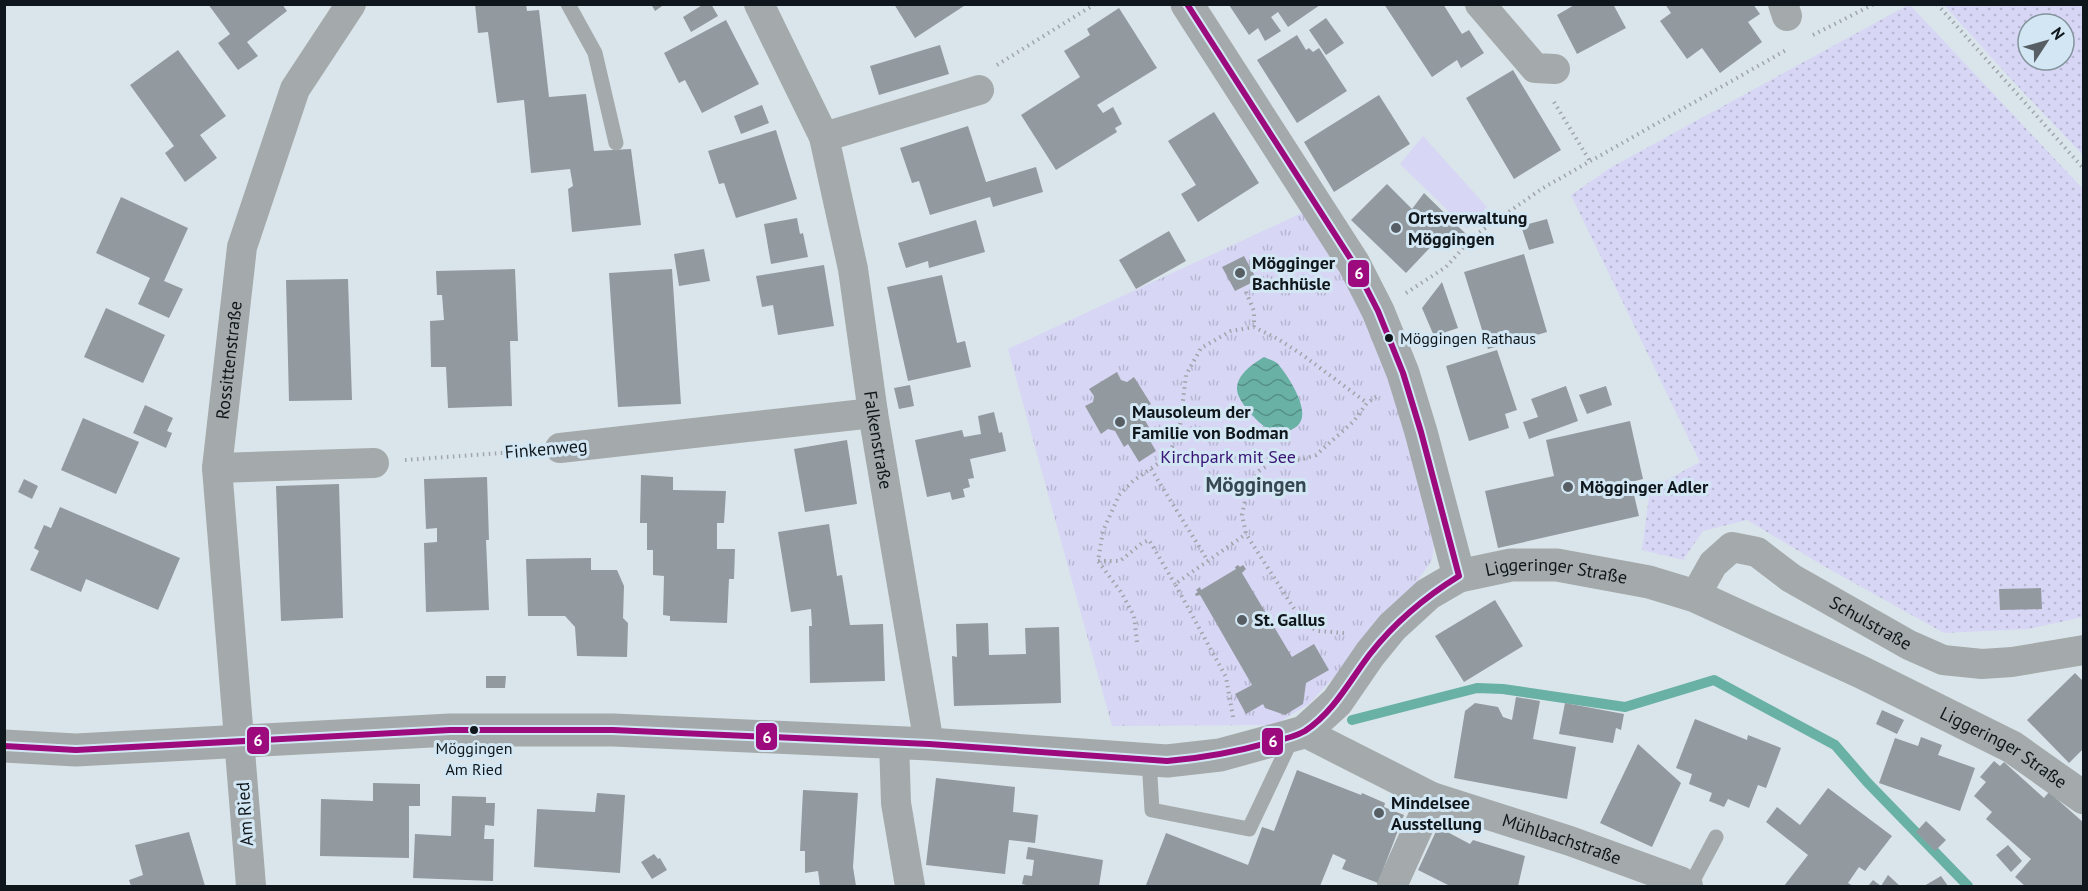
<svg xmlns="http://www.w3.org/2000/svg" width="2088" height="891" viewBox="0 0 2088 891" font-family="'PT Sans',sans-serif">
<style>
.grass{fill:url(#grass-dots);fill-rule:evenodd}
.park{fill:url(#park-tufts)}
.garden{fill:#d7d6f5}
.water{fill:url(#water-waves)}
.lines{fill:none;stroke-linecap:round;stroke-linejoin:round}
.stream{stroke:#69b1a5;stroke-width:10}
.building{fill:#92999f}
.path{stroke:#9fa5a9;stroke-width:4;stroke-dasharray:1.5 4.5;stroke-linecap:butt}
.service{stroke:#a4aaab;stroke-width:15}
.minor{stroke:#a4aaab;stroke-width:30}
.tertiary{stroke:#a4aaab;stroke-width:33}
.bus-1-casing{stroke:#d2e7f3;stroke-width:10}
.bus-1{stroke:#9c0a7d;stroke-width:6}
.poi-dot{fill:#575f64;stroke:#d2e7f3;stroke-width:2}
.bus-dot{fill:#10171c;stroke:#d2e7f3;stroke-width:2}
.labels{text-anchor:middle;stroke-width:6;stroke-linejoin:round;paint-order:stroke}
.bus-label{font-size:16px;fill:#10171c;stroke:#d2e7f3;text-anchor:start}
.poi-label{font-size:18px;font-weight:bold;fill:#10171c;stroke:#d2e7f3;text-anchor:start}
.street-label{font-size:18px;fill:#10171c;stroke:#d2e7f3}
.park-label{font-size:18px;fill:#3a1475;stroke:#d2e7f3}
.quarter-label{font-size:21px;font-weight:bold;fill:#364751;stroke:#d2e7f3}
.line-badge{stroke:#d2e7f3;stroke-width:2}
.badge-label{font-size:16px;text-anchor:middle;font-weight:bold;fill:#fff}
</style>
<defs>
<pattern id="grass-dots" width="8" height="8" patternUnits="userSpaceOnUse" patternTransform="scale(1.5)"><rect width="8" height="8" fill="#d7d6f5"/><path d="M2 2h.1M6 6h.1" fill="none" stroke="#b8b7d1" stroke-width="1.8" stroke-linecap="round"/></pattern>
<pattern id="park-tufts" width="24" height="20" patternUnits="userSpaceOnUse" patternTransform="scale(1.5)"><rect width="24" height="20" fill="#d7d6f5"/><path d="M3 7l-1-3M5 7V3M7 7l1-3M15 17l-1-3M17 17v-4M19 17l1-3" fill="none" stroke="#b8b7d1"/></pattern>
<pattern id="water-waves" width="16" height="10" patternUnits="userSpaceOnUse" patternTransform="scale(1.5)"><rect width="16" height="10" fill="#69b1a5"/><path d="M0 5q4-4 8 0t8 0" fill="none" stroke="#558f86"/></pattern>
</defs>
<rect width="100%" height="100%" fill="#dae5eb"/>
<!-- grass -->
<path class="grass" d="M1908 5H1910L2083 189V617L2028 629 1944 633 1822 565 1747 520 1703 531 1683 560 1642 550 1650 489 1700 462 1571 195 1610 168Z
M1944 5H2083V155L2022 91ZM2028 24H2064V60H2028Z"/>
<!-- park -->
<path class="park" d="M1317 206 1386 330 1436 530 1432 560 1400 606 1310 703 1275 725 1112 726 1008 349Z"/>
<!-- garden -->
<path class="garden" d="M1423 136 1487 207 1467 229 1400 164Z"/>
<!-- water -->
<path class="water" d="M1264 357C1268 359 1273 360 1277 363 1287 374 1311 410 1299 424 1295 429 1288 431 1282 433 1277 432 1273 431 1268 429 1258 423 1237 401 1237 389 1237 374 1253 364 1264 357Z"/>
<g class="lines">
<!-- stream -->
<path class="stream" d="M1352 720 1477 688 1503 689 1625 707 1714 680 1835 745 1867 782 1968 886"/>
</g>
<!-- building -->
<path class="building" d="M208 4H282L287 11 247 42 258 56 238 70 218 43 230 34Z
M475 4H526L527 11 539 10 549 97 586 94 594 151 631 149 641 225 572 232 568 189 573 186 570 169 531 173 524 100 497 103 488 32 478 33Z
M651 4H665L655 11Z
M704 4H711L718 16 691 32 683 17Z
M894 4H967L915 38Z
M1384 4H1443L1462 34 1469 30 1484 53 1461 68 1457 60 1432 77Z
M1576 4H1613L1626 28 1577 54 1557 15Z
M1665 4H1753L1760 14 1748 22 1762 42 1720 73 1702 48 1687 59 1660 21 1671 13Z
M1229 5H1320L1288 27 1278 12 1271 17 1281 31 1265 41 1258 28 1249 35Z
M1119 8 1157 68 1097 105 1103 113 1113 107 1122 124 1115 128 1117 132 1056 170 1021 115 1080 77 1064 51 1090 35 1087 29Z
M1326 18 1344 43 1326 55 1309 30Z
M726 20 759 84 702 113 685 80 679 83 664 53Z
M1297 35 1306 50 1309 48 1313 52 1319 48 1347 91 1297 123 1257 60Z
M940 45 949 74 879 95 870 66Z
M178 50 226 116 200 135 217 158 185 182 165 153 174 146 130 85Z
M1513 70 1561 150 1514 179 1466 98Z
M1379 95 1410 144 1334 192 1304 142Z
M762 105 769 123 741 134 734 116Z
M1214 112 1259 183 1198 222 1181 194 1196 185 1168 141Z
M968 126 986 182 1036 167 1043 192 993 207 990 197 930 215 919 181 912 183 900 148Z
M776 130 797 199 736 218 724 183 719 184 708 151Z
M1387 184 1412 209 1424 193 1467 235 1454 248 1441 236 1406 273 1351 220Z
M121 197 188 228 164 281 183 289 169 318 138 304 150 278 96 253Z
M797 218 800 234 803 233 808 257 771 264 764 224Z
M1547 219 1554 243 1529 250 1521 226Z
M976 220 985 252 929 268 928 261 906 268 898 243Z
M1169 231 1186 261 1136 289 1119 260Z
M704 249 710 281 679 286 674 254Z
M1524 254 1547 332 1488 349 1464 272Z
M1244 256 1257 280 1235 291 1222 267Z
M824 265 834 326 778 335 773 305 762 307 756 276Z
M515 269 518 341H510L512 406 448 408 446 367H431L430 321 444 320 442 295H437L436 271Z
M672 269 681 404 618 407 609 273Z
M942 275 957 343 965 341 971 367 908 381 887 287Z
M348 279 352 400 289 401 286 280Z
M1442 282 1458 328 1434 336 1422 308Z
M106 308 165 335 143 383 84 357Z
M1497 350 1517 410 1505 414 1509 428 1469 441 1446 366Z
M1117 372 1121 380 1127 382 1134 377 1151 404 1143 408 1142 415 1151 431 1146 434 1156 451 1139 462 1128 444 1124 447 1115 431 1108 429 1101 434 1085 406 1093 402 1094 396 1089 389Z
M910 385 914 406 899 409 894 388Z
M1566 386 1578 421 1529 439 1523 422 1538 417 1531 399Z
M1606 386 1612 405 1587 414 1579 395Z
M145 405 173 418 167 431 172 433 166 448 133 433Z
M994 412 999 433 1002 432 1006 451 970 459 974 478 968 479 970 487 963 489 965 497 952 500 950 492 927 497 915 440 962 430 964 437 981 434 978 416Z
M83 418 139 442 116 494 61 470Z
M1630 421 1643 479 1631 482 1639 516 1498 548 1485 491 1554 476 1546 440Z
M847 440 857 504 805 512 794 449Z
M641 475 673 477V490L726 491 724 523H717V549H735L734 579H729L727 623 670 621V616L663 615 664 576 653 575V550H647V523H640Z
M487 477 489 540H486L489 610 426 612 424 543 437 542V528L426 529 424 479Z
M24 479 38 486 32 499 18 492Z
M339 484 343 618 281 621 276 486Z
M60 507 180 558 158 610 86 579 81 592 30 570 39 551 34 548 44 525 51 528Z
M829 524 837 576 842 575 850 625 883 624 885 681 810 683 809 626H812L811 609 791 612 778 532Z
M591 558V570H617L624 586 623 618 628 623 627 657 577 656 575 627 565 616H528L526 559Z
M1238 565 1240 567 1243 565 1246 569 1242 573 1292 657 1314 644 1329 670 1306 683 1303 704 1285 715 1265 708 1263 704 1246 714 1235 694 1252 685 1200 595 1196 596 1195 594 1198 592 1196 590 1200 587 1201 590 1236 569 1235 567Z
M2041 588 2042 609 2000 610 1999 589Z
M1495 600 1523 646 1464 682 1435 636Z
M988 623 989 655 1026 654 1025 628 1059 627 1061 703 954 706 952 656 957 657 956 624Z
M2075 673 2084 682V748L2069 763 2027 720Z
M486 676H506L505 688H486Z
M1516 697 1540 701 1533 739 1576 747 1567 799 1454 778 1465 711 1475 703 1498 707 1503 717 1512 720Z
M1565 703 1624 714 1621 730 1616 728 1613 743 1559 734Z
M1882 710 1904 720 1897 734 1876 724Z
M1695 719 1747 740 1748 735 1781 748 1766 788 1758 785 1749 808 1728 799 1724 807 1709 801 1712 793 1689 784 1692 774 1676 768Z
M1921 737 1942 745 1938 755 1975 768 1960 811 1879 783 1895 738 1918 746Z
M1638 744 1681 783 1652 847 1600 823Z
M1994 761 2000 766 2004 762 2044 798 2049 792 2084 823V886H2025L2015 877 2031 859 1986 819 1992 812 1974 796 1986 782 1980 777Z
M1297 770 1361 795 1362 793 1385 803 1384 807 1404 815 1378 883 1342 869 1346 860 1333 854 1320 886 1146 885 1166 833 1248 865 1262 827 1274 831Z
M936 778 1015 787 1013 812 1038 815 1035 843 1009 840 1005 874 926 865Z
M373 783 420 784V806H409V858L320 856 321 799 373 801Z
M1828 788 1892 836 1865 871 1859 867 1848 883 1853 886H1784L1808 855 1766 822 1777 807 1800 825Z
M803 790 858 793 853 867 856 886H820L818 871 805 873V851H800Z
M597 793 625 795 620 873 534 867 537 809 595 812Z
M452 796 486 797V803H495L494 826 485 825 484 839H494L493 881 413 878 415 834 451 836Z
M1926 821 1946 840 1935 851 1916 832Z
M1438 827 1470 844 1473 840 1525 856 1518 886H1450L1418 870Z
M189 832 205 886H131L129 880 143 875 135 845Z
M2008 845 2022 861 2011 872 1996 855Z
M1028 847 1103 860 1099 886H1026V885L1022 884 1024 875 1032 876 1034 860 1026 859Z
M654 854 658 859 660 858 667 870 652 879 641 862Z
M1888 875 1900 886H1881Z
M1941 876 1948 886H1924Z
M1873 880 1881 886H1868Z"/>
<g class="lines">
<!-- path -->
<path class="path" d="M1937 4 2084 169
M1813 35 1874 4
M997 65 1095 4
M1554 102 1591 163
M1246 292 1254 311V327
M1406 293 1446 267 1474 236 1543 188 1788 49
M405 460 529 451
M1151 469 1208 561
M1098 561H1120L1142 543 1149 540 1175 584
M1344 633 1318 631 1304 624 1246 534 1242 515 1247 491 1259 471 1276 460H1300L1316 455 1354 421 1367 403 1376 397
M1137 642 1134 616 1121 592 1098 561 1103 531 1119 495 1133 481 1163 460 1172 447 1180 425 1186 375 1201 348 1231 331 1254 327 1278 339 1304 356 1367 403
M1233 717 1226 677 1175 584 1246 534"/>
<!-- service -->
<path class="service" d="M568 4 595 53 616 143
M1149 759 1152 810 1249 829 1293 736
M1690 886 1716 837"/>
<!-- minor -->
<g class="minor">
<path id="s1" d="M759 4 824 137 853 269 873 413 929 744"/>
<path d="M1480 4 1535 68 1555 69"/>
<path d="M1783 4 1787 16"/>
<path d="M824 137 979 90"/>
<path d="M560 448 873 413"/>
<path d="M217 468 374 463"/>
<path id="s2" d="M1695 596 1713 564 1732 547 1757 552 1791 578 1909 645 1943 660 1982 664 2012 662 2084 650"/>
<path id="s3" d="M1304 732 1432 797 1570 841 1680 881 1688 886"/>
<path d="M894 742 896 803 910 886"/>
<path id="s4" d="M251 886 217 468 242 247 295 89 351 4"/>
<path d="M1392 886 1432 797"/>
</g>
<!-- tertiary -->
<g class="tertiary">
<path d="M1187 4 1354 264 1378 311 1403 373 1421 432 1459 576"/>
<path id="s5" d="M4 746 76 750 450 730H613L929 744 1167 761 1220 755 1304 732 1337 702 1370 654 1392 627 1428 594 1459 576 1511 565H1557L1649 582 1695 596 1861 672 2012 747 2084 798"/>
</g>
<!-- bus-1 casing -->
<g class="bus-1-casing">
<path id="bus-1" d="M1187 4 1354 264 1378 311 1403 373 1421 432 1459 576
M4 746 76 750 450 730H613L929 744 1167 761C1204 758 1240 751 1275 741 1285 739 1296 736 1305 731 1334 712 1350 680 1370 654 1395 622 1425 597 1459 576"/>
</g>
<!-- bus-1 -->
<use href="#bus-1" class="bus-1"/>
</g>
<!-- markers -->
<g class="poi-dot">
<circle cx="1396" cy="228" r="6"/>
<circle cx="1240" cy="273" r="6"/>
<circle cx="1120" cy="422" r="6"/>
<circle cx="1568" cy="487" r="6"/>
<circle cx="1242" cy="620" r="6"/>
<circle cx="1379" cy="813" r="6"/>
</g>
<g class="bus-dot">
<circle cx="1389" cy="338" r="5"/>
<circle cx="474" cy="730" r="5"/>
</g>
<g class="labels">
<!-- bus labels -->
<g class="bus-label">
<text x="1400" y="344">Möggingen Rathaus</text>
<text x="474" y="754" text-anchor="middle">Möggingen<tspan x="474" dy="21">Am Ried</tspan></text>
</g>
<!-- poi labels -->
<g class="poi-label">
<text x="1408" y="224">Ortsverwaltung<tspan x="1408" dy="21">Möggingen</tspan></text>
<text x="1252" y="269">Mögginger<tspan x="1252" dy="21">Bachhüsle</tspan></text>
<text x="1132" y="418">Mausoleum der<tspan x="1132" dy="21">Familie von Bodman</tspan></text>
<text x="1580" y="493">Mögginger Adler</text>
<text x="1254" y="626">St. Gallus</text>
<text x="1391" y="809">Mindelsee<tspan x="1391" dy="21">Ausstellung</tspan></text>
</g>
<!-- street labels -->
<g class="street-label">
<text dy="6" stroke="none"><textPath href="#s4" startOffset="528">Rossittenstraße</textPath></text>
<text dy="6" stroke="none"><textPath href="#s1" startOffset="456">Falkenstraße</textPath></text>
<text transform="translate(546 449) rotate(-5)" y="6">Finkenweg</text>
<text dy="6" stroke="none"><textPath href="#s5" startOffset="1626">Liggeringer Straße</textPath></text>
<text dy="6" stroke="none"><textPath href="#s2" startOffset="222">Schulstraße</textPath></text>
<text dy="6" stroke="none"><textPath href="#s5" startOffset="2112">Liggeringer Straße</textPath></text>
<text transform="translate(245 814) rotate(-94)" y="6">Am Ried</text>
<text dy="6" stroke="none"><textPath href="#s3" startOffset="280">Mühlbachstraße</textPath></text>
</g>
<!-- park labels -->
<g class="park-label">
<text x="1228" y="463">Kirchpark mit See</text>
</g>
<!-- quarter labels -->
<g class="quarter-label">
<text x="1256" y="492">Möggingen</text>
</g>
</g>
<g class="line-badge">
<rect x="1347" y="259" width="23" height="29" rx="6" fill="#9c0a7d"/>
<rect x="755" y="722" width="23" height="29" rx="6" fill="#9c0a7d"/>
<rect x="246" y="726" width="24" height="29" rx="6" fill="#9c0a7d"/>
<rect x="1261" y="727" width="23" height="29" rx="6" fill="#9c0a7d"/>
</g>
<g class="badge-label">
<text x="1359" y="279">6</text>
<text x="767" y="743">6</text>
<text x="258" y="746">6</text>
<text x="1273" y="747">6</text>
</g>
<!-- border -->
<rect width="2088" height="891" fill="none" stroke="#10171c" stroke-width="12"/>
<!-- north arrow -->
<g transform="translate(2046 42) rotate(54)"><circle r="28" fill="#d2e7f3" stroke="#84949d" stroke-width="1.5"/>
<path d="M0-4.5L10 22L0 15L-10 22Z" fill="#575f64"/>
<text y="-9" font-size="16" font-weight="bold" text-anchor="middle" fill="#10171c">N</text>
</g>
</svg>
